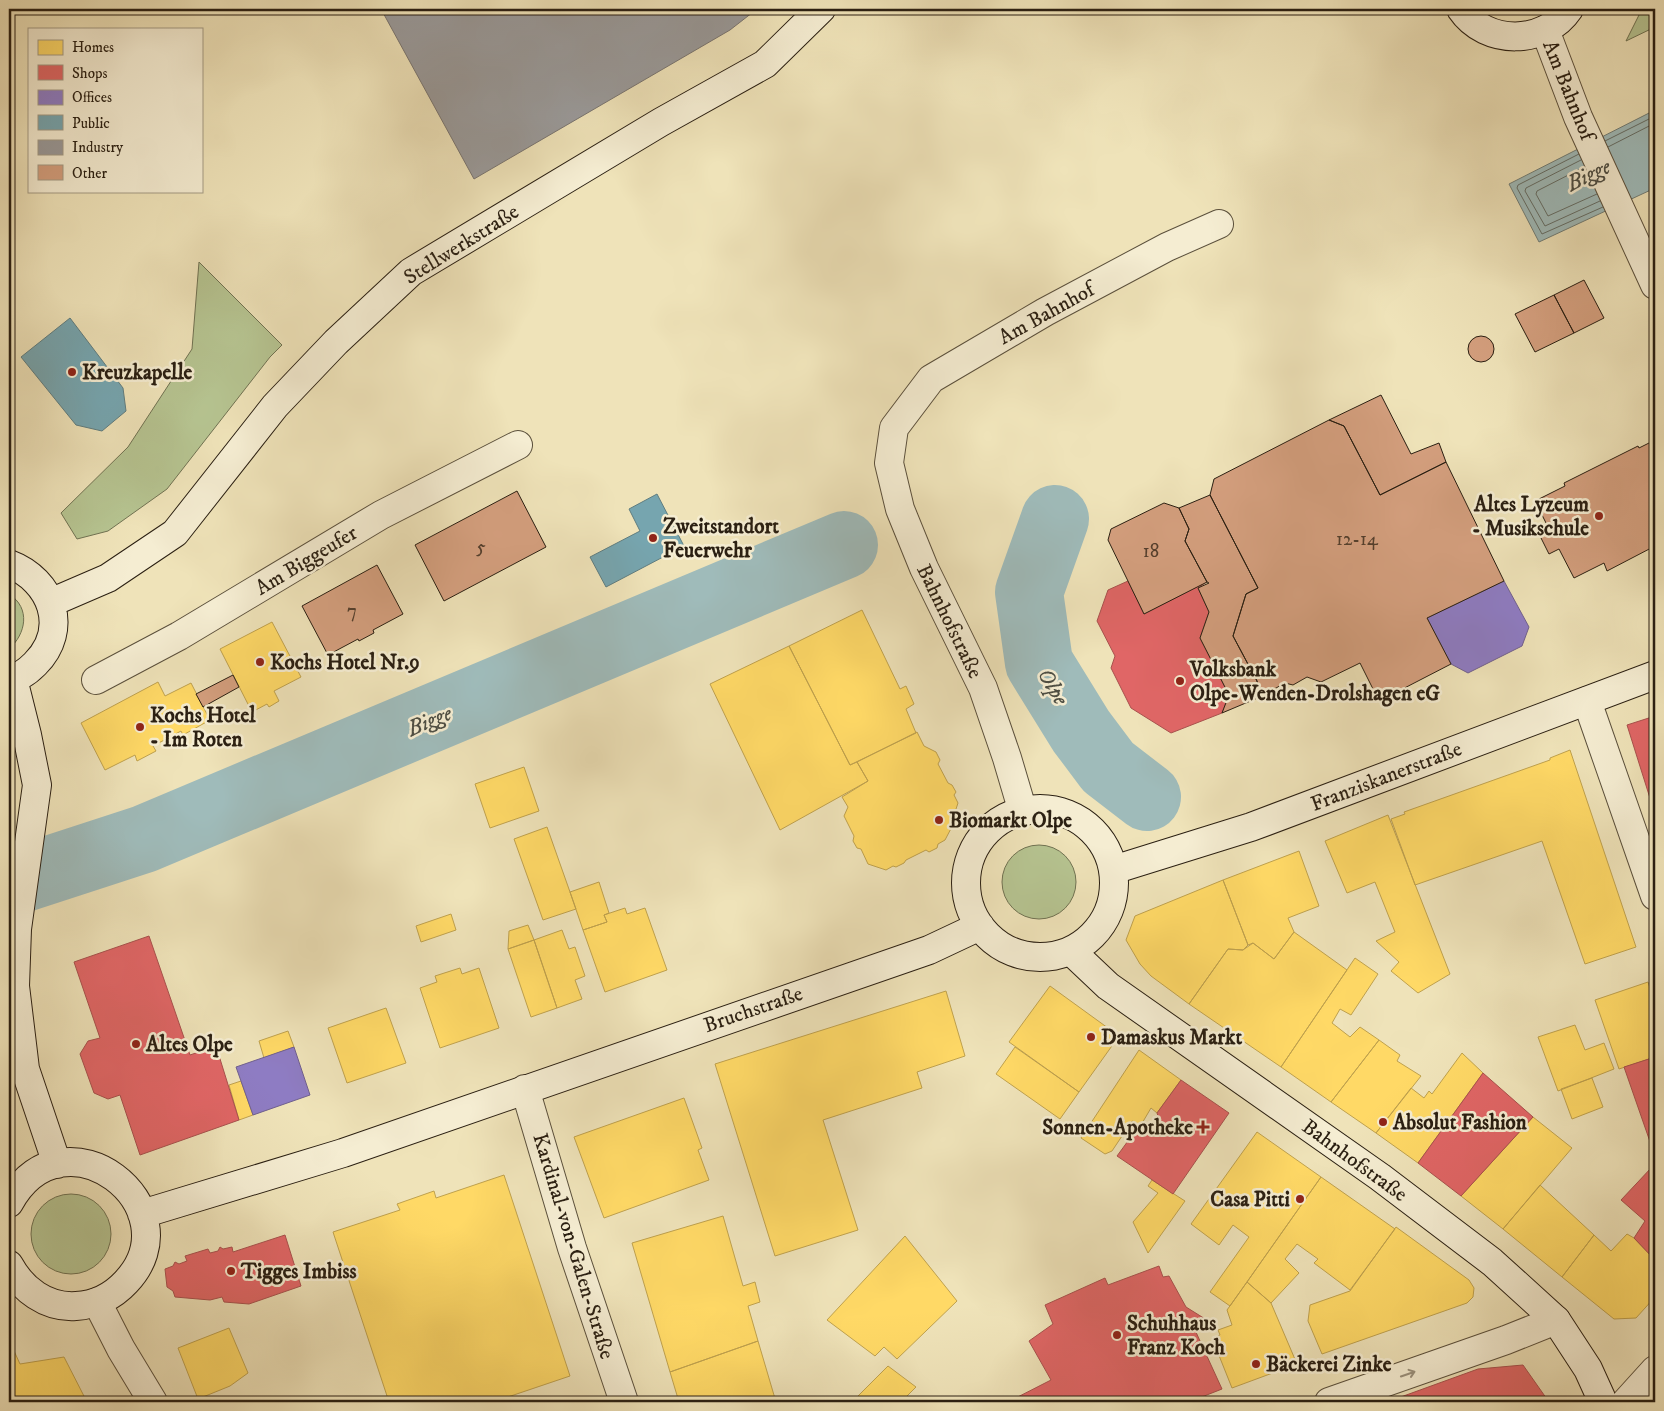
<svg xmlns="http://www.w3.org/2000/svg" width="1664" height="1411" viewBox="0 0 1664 1411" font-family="'IM FELL DW Pica',serif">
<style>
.green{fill:#b6c491;stroke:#707252}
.water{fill:#9fbbba;stroke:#707d77}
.homes{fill:#ffd966;stroke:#bfa14d}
.shops{fill:#e06666;stroke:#a9514d}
.offices{fill:#8e7cc3;stroke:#70608e}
.public{fill:#76a5af;stroke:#5f7d80}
.industry{fill:#999;stroke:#787470}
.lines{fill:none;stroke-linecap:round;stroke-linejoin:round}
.shore{stroke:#646d66;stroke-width:1}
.river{stroke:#9fbbba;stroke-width:68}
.building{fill:#d49f7e;stroke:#2a1f12}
.street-casing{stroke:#5b503c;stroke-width:30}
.secondary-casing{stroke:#2a1f12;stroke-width:30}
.street{stroke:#f5edd2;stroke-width:28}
.secondary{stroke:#f5edd2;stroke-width:28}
.oneway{stroke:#9a907c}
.poi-dot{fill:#8f2418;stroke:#f5edd2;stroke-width:2}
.labels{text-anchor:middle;stroke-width:5;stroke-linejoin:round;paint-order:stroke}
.number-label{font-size:19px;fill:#543f2d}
.street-label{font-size:21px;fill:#2a1f12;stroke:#f5edd2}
.poi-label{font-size:21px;font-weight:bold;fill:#2a1f12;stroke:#f5edd2;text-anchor:start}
.water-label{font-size:22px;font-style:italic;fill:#4d4e44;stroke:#f5edd2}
</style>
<rect width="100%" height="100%" fill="#efe3b9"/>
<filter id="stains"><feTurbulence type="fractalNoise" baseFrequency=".004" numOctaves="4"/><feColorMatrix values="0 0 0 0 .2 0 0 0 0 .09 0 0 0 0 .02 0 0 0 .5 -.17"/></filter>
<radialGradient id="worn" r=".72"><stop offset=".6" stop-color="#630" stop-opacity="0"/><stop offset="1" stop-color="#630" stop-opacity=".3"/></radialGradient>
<!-- green -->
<path class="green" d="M1642 9H1655V27L1626 41Z
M199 262 282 345 270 357 167 489 108 531 77 539 61 513 128 447 192 349Z
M9 594C31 608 26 634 9 649Z
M1002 882a37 37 0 1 1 74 0a37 37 0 1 1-74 0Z
M31 1234a40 40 0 1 1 80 0a40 40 0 1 1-80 0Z"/>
<!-- water -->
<path class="water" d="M1655 110V188L1539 242 1509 184Z"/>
<!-- homes -->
<path class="homes" d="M862 610 900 689 906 686 914 704 906 709 916 733 850 765 789 646Z
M272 622 301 677 274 691 279 701 269 707 267 704 252 712 220 649Z
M789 646 850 765 857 762 868 781 780 830 710 684Z
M158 682 165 696 191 683 210 720 183 735 181 731 153 746 156 751 137 761 135 755 105 770 81 723Z
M917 732 924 746 936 752 940 760 938 764 948 783 952 785 956 792 954 795 958 803 954 815 956 819 945 840 938 844 937 848 929 852 926 850 906 860 904 863 896 867 893 866 886 870 868 864 861 849 857 848 853 841 854 836 844 816 848 807 842 797 868 781 857 762Z
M1570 750 1636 947 1585 964 1542 841 1415 885 1391 819 1405 814 1404 812 1550 760V758Z
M524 767 539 811 490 828 475 784Z
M1388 815 1450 974 1418 993 1391 971 1399 962 1376 941 1395 932 1375 882 1347 893 1325 841Z
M547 827 576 909 543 920 514 839Z
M1299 851 1319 906 1288 918 1294 932 1274 959 1253 943 1248 945 1223 880Z
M1223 880 1248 945 1243 950 1228 949 1189 1004 1151 976 1140 964 1126 940 1135 916Z
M599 882 609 913 604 915 607 922 583 930 570 892Z
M625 908 627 914 645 908 667 970 605 992 583 930 607 922 604 915Z
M451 914 456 930 421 942 416 926Z
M528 925 534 940 508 949 509 931Z
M562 930 569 949 575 947 585 976 575 980 582 999 557 1008 534 940Z
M1294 932 1347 970 1281 1067 1189 1004 1228 949 1243 950 1253 943 1274 959Z
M534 940 557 1008 531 1017 508 949Z
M1355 958 1378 974 1351 1015 1340 1009 1332 1023 1350 1037 1360 1027 1379 1040 1331 1102 1281 1067Z
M460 968 462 974 479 968 499 1028 440 1048 420 988 437 982 435 976Z
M1648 982 1655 1004V1057L1619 1069 1595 1000Z
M1050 986 1119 1036 1079 1092 1009 1042Z
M946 991 965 1056 917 1072 922 1088 823 1120 858 1230 775 1256 715 1064Z
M386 1008 406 1063 347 1083 328 1028Z
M1575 1025 1585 1050 1604 1043 1614 1069 1558 1091 1538 1037Z
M288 1031 294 1047 264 1058 259 1041Z
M1379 1040 1400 1055 1397 1061 1421 1076 1376 1133 1331 1102Z
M1015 1047 1079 1092 1060 1119 996 1074Z
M1139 1050 1181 1080 1157 1113 1151 1108 1141 1125 1132 1121 1112 1151 1105 1154 1081 1138Z
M1462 1053 1483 1073 1418 1163 1376 1133 1411 1088 1424 1098 1429 1091 1432 1094Z
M1592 1078 1603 1107 1572 1119 1561 1089Z
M241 1081 253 1115 239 1120 229 1085Z
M684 1098 702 1148 698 1150 709 1180 604 1218 574 1137Z
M1533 1117 1572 1148 1503 1229 1461 1196Z
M1257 1132 1321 1177 1230 1306 1210 1292 1249 1237 1233 1225 1219 1245 1191 1224Z
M504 1175 570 1376 493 1402H389L333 1232 400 1210 397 1204 434 1191 436 1198Z
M1321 1177 1395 1229 1350 1290 1314 1263 1318 1259 1297 1244 1285 1259 1299 1273 1271 1303 1247 1282Z
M1152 1180 1185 1201 1148 1253 1133 1222 1158 1193 1148 1186Z
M1540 1185 1594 1235 1562 1277 1503 1229Z
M723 1216 743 1286 755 1282 760 1302 748 1306 758 1341 670 1372 632 1243Z
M1396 1227 1469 1280 1474 1288 1473 1297 1467 1303 1322 1354 1308 1321 1310 1305 1350 1291Z
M1627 1234 1634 1238 1655 1260V1297L1636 1318 1614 1319 1562 1277 1594 1235 1611 1251Z
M905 1236 957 1301 897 1359 884 1347 875 1356 827 1320Z
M1247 1282 1271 1303 1297 1364 1232 1388 1212 1338 1220 1335 1218 1330 1232 1325 1227 1310Z
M229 1328 248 1373 230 1386 198 1399 178 1348Z
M9 1340 20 1364 64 1357 87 1402H9Z
M758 1341 776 1402H679L670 1372Z
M888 1366 916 1387 901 1402H852Z"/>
<!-- shops -->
<path class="shops" d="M1128 581 1144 614 1208 581 1198 588 1209 612 1200 638 1229 695 1222 713 1171 733 1131 708 1111 668 1115 656 1097 621 1108 590Z
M1655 716V814L1627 725Z
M149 936 190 1055 216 1046 239 1120 140 1155 120 1095 108 1099 94 1093 80 1054 88 1041 100 1038 74 962Z
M1655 1057V1156L1624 1067Z
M1483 1073 1533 1117 1461 1196 1418 1163Z
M1181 1080 1229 1113 1173 1194 1117 1156 1136 1130 1142 1132 1144 1129 1149 1133 1159 1119 1157 1113Z
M1652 1167 1655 1170V1260L1634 1238 1645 1221 1621 1200Z
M285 1235 301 1286 249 1304 224 1302 222 1297 210 1300 175 1297 173 1291 167 1287 165 1269 173 1266 175 1262 179 1264 187 1261 185 1256 208 1249 210 1253 218 1251 220 1247 223 1249 232 1247 233 1252Z
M1159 1266 1163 1277 1169 1276 1186 1307 1210 1322 1195 1330 1222 1389 1189 1402H1008L1051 1380 1029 1341 1053 1324 1045 1305 1105 1278 1108 1285Z
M1523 1365 1549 1402H1387L1478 1369Z"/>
<!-- offices -->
<path class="offices" d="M1504 581 1529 627 1522 646 1468 673 1451 664 1427 618Z
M294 1047 310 1095 253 1115 236 1067Z"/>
<!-- public -->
<path class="public" d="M70 318 123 388 126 411 102 431 76 425 21 357Z
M657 494 684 546 606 587 590 557 640 531 629 509Z"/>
<!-- industry -->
<path class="industry" d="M381 9H757L730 30 474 179Z"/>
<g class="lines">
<!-- shore -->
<path class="shore" d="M1605 141 1655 116
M1608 147 1655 123
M1579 154 1518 185 1517 188 1542 234 1603 207
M1581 160 1526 188 1525 191 1545 226 1600 201
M1584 167 1537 191 1536 194 1548 216 1597 194"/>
<!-- river -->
<path class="river" d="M1055 519 1029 592 1039 663 1081 731 1108 767 1147 797
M9 883 144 839 844 545"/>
</g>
<!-- building -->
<path class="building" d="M1584 280 1604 318 1574 333 1554 295Z
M1554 295 1574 333 1535 352 1515 314Z
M1468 349a13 13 0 1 1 26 0a13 13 0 1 1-26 0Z
M1381 395 1411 454 1439 443 1446 462 1380 495 1344 426 1329 420Z
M1329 420 1344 426 1380 495 1446 462 1504 581 1427 618 1451 664 1389 696 1374 691 1360 663 1321 682 1307 677 1293 685 1285 683 1260 697 1257 681 1233 636 1246 594 1258 588 1210 495 1214 479Z
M1655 440V546L1607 571 1604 563 1574 578 1559 549 1549 554 1540 536 1550 531 1535 501 1565 486 1564 483 1638 446 1639 448Z
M517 491 546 547 444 601 415 545Z
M1210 495 1258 588 1246 594 1233 636 1257 681 1260 697 1222 713 1229 695 1200 638 1209 612 1198 588 1209 583 1207 582 1185 541 1189 529 1179 508Z
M1164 503 1179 508 1189 529 1185 541 1207 582 1144 614 1108 540 1111 529Z
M377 565 403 614 373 630 374 633 359 641 358 639 328 655 302 606Z
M233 675 239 687 203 707 196 694Z"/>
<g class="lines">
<!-- street casing -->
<g class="street-casing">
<path id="street" d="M1545 30 1578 117 1655 285
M96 680 179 636 381 515 518 445
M1587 701 1655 896
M1023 812 1007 758 983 688 924 568 900 509 889 463 894 428 931 379 1045 312 1167 247 1219 224
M525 1089 572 1248 624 1402
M97 1302 121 1349 153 1402
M1329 1402 1506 1340 1556 1320
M1626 1402 1655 1370"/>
</g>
<!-- secondary casing -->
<g class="secondary-casing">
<path id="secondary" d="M1461 9C1486 46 1545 45 1569 9
M9 564C52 580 70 629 35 664 28 671 19 678 9 679
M50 603 108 578 175 533 275 406 336 342 411 272 661 122 765 64 821 9
M13 679 27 735 37 785 17 929 15 986 25 1069 57 1164
M966 883a74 74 0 1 1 148 0a74 74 0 1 1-148 0Z
M1113 870 1251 827 1655 675
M1071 951 1108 986 1380 1177 1492 1262 1556 1320 1588 1369 1603 1402
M9 1203C64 1103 196 1208 126 1282 113 1296 95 1305 76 1306 46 1308 22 1289 9 1265
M142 1214 343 1153 929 950 980 926"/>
</g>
<!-- street -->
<use href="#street" class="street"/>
<!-- secondary -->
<use href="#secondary" class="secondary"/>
</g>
<!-- one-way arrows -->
<defs><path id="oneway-shaft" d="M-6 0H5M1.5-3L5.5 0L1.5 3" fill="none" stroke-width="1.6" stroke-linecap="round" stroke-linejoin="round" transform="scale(1.25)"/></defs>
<use class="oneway" href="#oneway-shaft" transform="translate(1408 1374) rotate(-19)"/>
<!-- markers -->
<g class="poi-dot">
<circle cx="72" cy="372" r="5"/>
<circle cx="1599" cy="516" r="5"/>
<circle cx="653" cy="538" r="5"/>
<circle cx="260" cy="662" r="5"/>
<circle cx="1180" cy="681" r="5"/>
<circle cx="140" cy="727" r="5"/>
<circle cx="939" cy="820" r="5"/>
<circle cx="1091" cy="1037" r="5"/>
<circle cx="136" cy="1044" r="5"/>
<circle cx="1383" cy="1122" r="5"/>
<path d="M1200.5 1119.5h5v5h5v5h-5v5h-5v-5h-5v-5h5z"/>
<circle cx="1300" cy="1199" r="5"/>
<circle cx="231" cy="1271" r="5"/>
<circle cx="1117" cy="1335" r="5"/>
<circle cx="1256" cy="1364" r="5"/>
</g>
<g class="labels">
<!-- number labels -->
<g class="number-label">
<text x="1357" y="545">12-14</text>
<text x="481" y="553">5</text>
<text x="1151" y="557">18</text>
<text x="352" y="617">7</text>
</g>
<!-- street labels -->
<g class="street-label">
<text transform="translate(1569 90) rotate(68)" y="7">Am Bahnhof</text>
<text transform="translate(461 244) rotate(-32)" y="7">Stellwerkstraße</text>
<text transform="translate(1046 313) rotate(-29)" y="7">Am Bahnhof</text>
<text transform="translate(306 560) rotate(-31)" y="7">Am Biggeufer</text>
<text transform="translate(950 621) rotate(64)" y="7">Bahnhofstraße</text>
<text transform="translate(1386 776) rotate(-21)" y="7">Franziskanerstraße</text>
<text transform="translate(753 1009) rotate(-19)" y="7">Bruchstraße</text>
<text transform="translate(1355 1160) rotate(36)" y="7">Bahnhofstraße</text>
<text transform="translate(574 1246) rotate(73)" y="7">Kardinal-von-Galen-Straße</text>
</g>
<!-- poi labels -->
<g class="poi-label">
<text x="82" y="379">Kreuzkapelle</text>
<text x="1589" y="511" text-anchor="end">Altes Lyzeum<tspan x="1589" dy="24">- Musikschule</tspan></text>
<text x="663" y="533">Zweitstandort<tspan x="663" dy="24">Feuerwehr</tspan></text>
<text x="270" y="669">Kochs Hotel Nr.9</text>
<text x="1190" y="676">Volksbank<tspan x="1190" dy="24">Olpe-Wenden-Drolshagen eG</tspan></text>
<text x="150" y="722">Kochs Hotel<tspan x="150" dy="24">- Im Roten</tspan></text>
<text x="949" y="827">Biomarkt Olpe</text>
<text x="1101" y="1044">Damaskus Markt</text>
<text x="146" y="1051">Altes Olpe</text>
<text x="1393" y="1129">Absolut Fashion</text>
<text x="1193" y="1134" text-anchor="end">Sonnen-Apotheke</text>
<text x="1290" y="1206" text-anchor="end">Casa Pitti</text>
<text x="241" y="1278">Tigges Imbiss</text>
<text x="1127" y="1330">Schuhhaus<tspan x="1127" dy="24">Franz Koch</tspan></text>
<text x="1266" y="1371">Bäckerei Zinke</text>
</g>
<!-- water labels -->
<g class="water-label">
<text transform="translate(1588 174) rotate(-26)" y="8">Bigge</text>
<text transform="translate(1054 686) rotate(59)" y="8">Olpe</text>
<text transform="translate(429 720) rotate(-23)" y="8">Bigge</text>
</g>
</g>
<!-- margin -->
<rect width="1664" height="1411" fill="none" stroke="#efe3b9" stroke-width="30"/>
<rect x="10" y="10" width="1644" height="1391" fill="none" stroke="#2a1f12" stroke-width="2.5"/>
<rect x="15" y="15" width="1634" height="1381" fill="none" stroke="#2a1f12"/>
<!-- legend -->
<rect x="28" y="28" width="175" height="165" fill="#f5edd2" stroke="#a49b85"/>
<rect x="38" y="40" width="25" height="15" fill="#ffd966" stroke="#a49b85"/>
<text x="72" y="52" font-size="15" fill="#2a1f12">Homes</text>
<rect x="38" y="65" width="25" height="15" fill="#e06666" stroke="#a49b85"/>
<text x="72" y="78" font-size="15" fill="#2a1f12">Shops</text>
<rect x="38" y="90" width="25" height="15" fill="#8e7cc3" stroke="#a49b85"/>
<text x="72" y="102" font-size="15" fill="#2a1f12">Offices</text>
<rect x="38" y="115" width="25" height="15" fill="#76a5af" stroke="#a49b85"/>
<text x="72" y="128" font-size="15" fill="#2a1f12">Public</text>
<rect x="38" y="140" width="25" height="15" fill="#999999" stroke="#a49b85"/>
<text x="72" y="152" font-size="15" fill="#2a1f12">Industry</text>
<rect x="38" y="165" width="25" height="15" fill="#d49f7e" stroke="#a49b85"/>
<text x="72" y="178" font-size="15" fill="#2a1f12">Other</text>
<rect width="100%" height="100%" filter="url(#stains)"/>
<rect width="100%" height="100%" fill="url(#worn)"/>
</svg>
